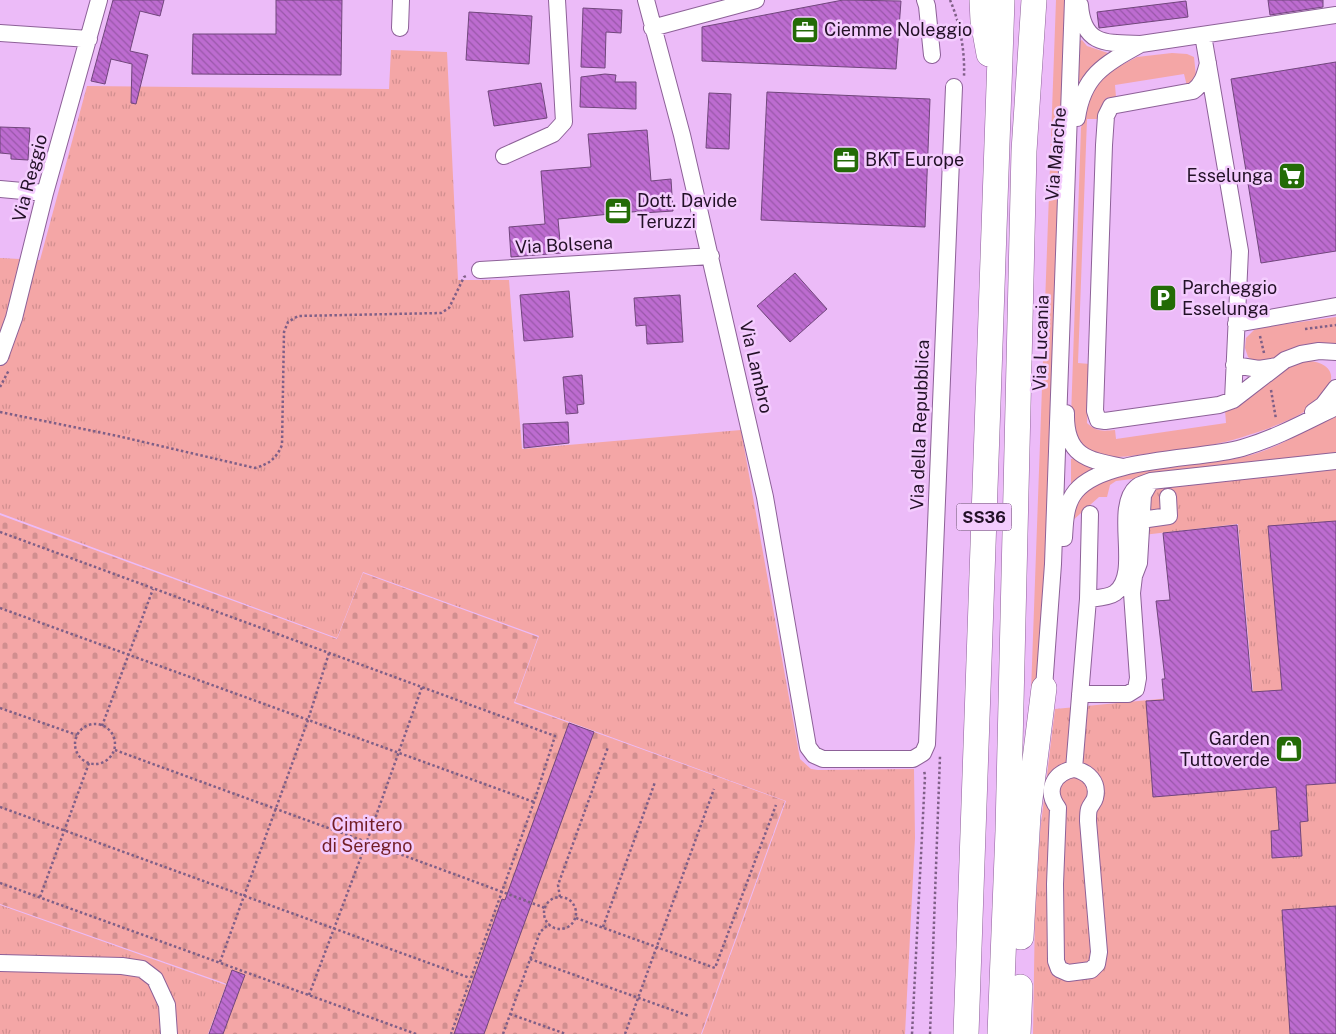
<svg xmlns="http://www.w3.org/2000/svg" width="1336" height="1034" viewBox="0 0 1336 1034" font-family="'Public Sans',sans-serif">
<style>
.grass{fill:#f4a6a6}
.cemetery{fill:url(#cemetery-stones)}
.park{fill:url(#park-tufts)}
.building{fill:url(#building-back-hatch);stroke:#71467c}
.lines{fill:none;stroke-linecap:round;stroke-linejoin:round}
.minor-casing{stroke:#8d6198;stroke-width:18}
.highway-casing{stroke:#8d6198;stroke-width:26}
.path{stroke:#7f5f87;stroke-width:2.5;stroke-dasharray:2.5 2.5;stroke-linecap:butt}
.minor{stroke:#fff;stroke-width:16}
.highway{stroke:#fff;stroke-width:25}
.labels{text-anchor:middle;stroke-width:5;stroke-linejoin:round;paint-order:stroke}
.shield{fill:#f4ccfe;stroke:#624968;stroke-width:1}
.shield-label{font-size:16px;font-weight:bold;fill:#231127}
.poi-label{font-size:18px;fill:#231127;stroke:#f4ccfe;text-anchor:start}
.street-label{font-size:18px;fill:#231127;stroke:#f4ccfe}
.park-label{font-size:18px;fill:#731e27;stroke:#f4ccfe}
</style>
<defs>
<pattern id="cemetery-stones" width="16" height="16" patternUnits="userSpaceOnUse" patternTransform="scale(1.25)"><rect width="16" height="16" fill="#f4a6a6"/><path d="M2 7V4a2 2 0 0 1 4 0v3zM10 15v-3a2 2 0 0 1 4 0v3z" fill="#d18e8f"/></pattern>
<pattern id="park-tufts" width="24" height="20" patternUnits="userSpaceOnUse" patternTransform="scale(1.25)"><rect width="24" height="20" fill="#f4a6a6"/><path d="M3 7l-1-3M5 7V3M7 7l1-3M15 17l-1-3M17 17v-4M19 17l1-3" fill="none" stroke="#d18e8f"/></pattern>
<pattern id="building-back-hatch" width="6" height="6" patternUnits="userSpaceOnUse" patternTransform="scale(1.25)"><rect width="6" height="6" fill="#bd6cd0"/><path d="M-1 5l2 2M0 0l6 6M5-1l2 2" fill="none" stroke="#9957a9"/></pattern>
</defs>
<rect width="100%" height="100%" fill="#ecbbf8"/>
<!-- grass -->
<path class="grass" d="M1056 0H1067L1048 558 1036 693 1031 692Z
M1082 40 1087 46 1108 53V57L1091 68 1080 81 1076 79 1078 42Z
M1172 53 1187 54 1194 57 1196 76 1194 83 1187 86 1184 74 1115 85 1116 97 1106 98 1100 110 1099 119H1087L1078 363 1090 364 1087 423C1096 432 1103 431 1115 430L1116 439 1226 423 1225 410C1255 404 1276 365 1305 361 1318 360 1336 367 1330 383 1325 394 1316 402 1308 409 1296 418 1281 423 1267 429 1251 434 1236 440 1220 443 1200 448 1180 449 1160 452 1141 454 1122 459 1103 456 1095 455 1087 448 1080 445L1071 417 1081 128 1088 96 1100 80 1114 69 1137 57Z
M1336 317V345L1306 344 1289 349 1265 363 1255 362 1248 357 1245 348 1246 338 1254 330 1264 327Z
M1336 415V453L1116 481 1110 485 1107 497H1099L1071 522C1074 514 1075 503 1079 496 1098 468 1208 466 1243 457 1280 448 1303 431 1336 415Z
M1074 458 1094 469V472L1073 485 1071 483V459Z"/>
<!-- cemetery -->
<path class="cemetery" d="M0 515 337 639 363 573 538 637 514 703 785 801 701 1034H209L227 984 0 904Z"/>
<!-- park -->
<path class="park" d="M391 50 447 52 458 280H509L522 449 741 430 800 759 811 769 818 770 914 769 915 838 905 1034H702L786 801 515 702 539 636 363 572 337 638 0 513V258L40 260 87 86 389 89Z
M1336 465V1034H1033L1035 911 1040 832 1055 709 1253 690 1238 524 1143 535 1137 491Z
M0 905 226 985 208 1034H0Z"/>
<!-- building -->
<path class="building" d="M113 0H164L160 16 140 11 130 51 148 55 136 104 131 103 132 64 111 59 105 84 91 81Z
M276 0H342L341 75 192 74 193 34H276Z
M843 0 901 1 896 69 702 61V27Z
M1268 0H1323V7L1270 15Z
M1186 1 1188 17 1099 28 1097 12Z
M583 8 622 10 621 33 606 32 605 68 581 67Z
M469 12 532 16 529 64 466 60Z
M1336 62V251L1261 263 1231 79Z
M605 74 616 75 615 82H636V109L580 107 581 77Z
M541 83 547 118 494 126 488 91Z
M767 92 930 99 925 227 761 220Z
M709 93 731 94 729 149 706 148Z
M0 127 30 128 28 160 11 159V154L0 153Z
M647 130 651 181 671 179 673 211 642 213V211L558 219 561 253 511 257 509 227 545 224 541 171 591 167 588 134Z
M795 273 827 309 790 342 757 306Z
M569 291 573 337 524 341 520 295Z
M680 295 683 342 647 344 646 325 636 326 634 298Z
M582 375 584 404 577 405 578 413 566 414 563 377Z
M568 422 569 443 524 448 523 424Z
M1336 521V783L1306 785 1308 821 1300 822 1302 856 1272 858 1271 831 1279 830 1276 787 1153 797 1146 701 1164 700 1162 679H1165L1156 601 1170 600 1163 533 1237 525 1252 692 1282 690 1268 526Z
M569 723 594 732 484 1034H454L502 899 505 900Z
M1336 906V1034H1290L1282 910Z
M232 970 245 975 223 1034H209Z"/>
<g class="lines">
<!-- minor casing -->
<g class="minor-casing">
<path id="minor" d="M646 0 682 135 765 497 808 747 814 755 823 759H913L923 753 927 744 954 87
M925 0 927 6 932 55
M1080 5C1083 46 1107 43 1141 44L1336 15
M400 28 401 0
M652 28 756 0
M0 33 89 39
M1203 35 1240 251 1233 400
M1208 63C1205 74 1203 84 1193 91L1111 106 1106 116 1104 145 1095 411 1098 420 1105 421 1219 405 1233 400 1285 360 1301 354 1319 351 1336 352
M1077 118C1083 75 1105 64 1141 44
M504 156 553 134 564 122 557 0
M0 189 45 193
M480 270 711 256
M1236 324 1336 306
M0 357 14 318 45 193 99 0
M1234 365 1259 369 1277 366
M1313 412 1323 405 1336 388
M1066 413C1065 456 1087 460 1123 467
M1141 520 1169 516 1168 497
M1064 538C1065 522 1065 504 1076 491 1104 457 1200 460 1242 448 1276 438 1305 422 1336 407
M1088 599C1096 598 1108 598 1115 593 1142 574 1112 508 1137 487 1140 484 1147 483 1151 481L1336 461
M1044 688 1053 564 1073 0
M1080 694H1128L1136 689 1138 678 1132 593 1134 576 1139 563 1143 495 1151 481
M1074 769C1088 772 1099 782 1095 798 1094 802 1091 804 1089 809 1088 812 1088 817 1088 821L1099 952 1097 964 1091 970 1068 973 1059 969 1056 961 1055 884 1058 808C1045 791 1053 773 1074 769Z
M1074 769 1088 599 1090 514
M0 963 122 966 142 969 155 979 167 1005 169 1034"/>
</g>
<!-- highway casing -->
<g class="highway-casing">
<path id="highway" d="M982 0 983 21 989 54
M1021 937 1028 815 1044 688
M966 1034 1002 0
M1000 1034 1008 831 1024 151 1034 0
M1018 1034 1020 987"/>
</g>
<!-- path -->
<path class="path" d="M950 0C960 23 965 51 964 76
M1305 329 1336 325
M1260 336 1264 353
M0 387 9 370
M1271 390 1276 419
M0 412 122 437 255 468C269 464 276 459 282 445L284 332 288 322 298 316 441 313 449 308 464 277 466 276
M0 532 555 736 534 802 451 1034
M0 608 534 802
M0 708 77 735
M75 744a20 20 0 1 1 40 0a20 20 0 1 1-40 0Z
M102 726 153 589
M115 750C258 803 402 854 545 908
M0 807 470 978
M0 883 416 1034
M40 897 89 763
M560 897 558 885 608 747
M544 913a16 16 0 1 1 32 0a16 16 0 1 1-32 0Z
M576 918 715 968 776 805
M603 927 655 782
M530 959 689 1016
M220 962 308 720 329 653
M309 995 367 841 422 687
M510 1014 566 1034
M503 1034 540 932 549 924
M625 1034 714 789
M912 1034 925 776 924 770
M930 1034 940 756"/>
<!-- minor -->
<use href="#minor" class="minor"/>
<!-- highway -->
<use href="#highway" class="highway"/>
</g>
<!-- icons -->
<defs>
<g id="office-square" transform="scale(1.4375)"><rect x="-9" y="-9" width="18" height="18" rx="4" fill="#236b06" stroke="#f4ccfe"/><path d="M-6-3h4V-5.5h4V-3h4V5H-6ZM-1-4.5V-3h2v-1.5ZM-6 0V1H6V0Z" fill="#fff"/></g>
<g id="supermarket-square" transform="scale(1.4375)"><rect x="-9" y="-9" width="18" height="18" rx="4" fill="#236b06" stroke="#f4ccfe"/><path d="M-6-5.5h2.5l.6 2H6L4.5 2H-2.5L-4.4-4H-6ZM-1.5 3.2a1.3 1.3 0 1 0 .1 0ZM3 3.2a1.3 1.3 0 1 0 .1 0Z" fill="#fff"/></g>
<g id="parking-square" transform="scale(1.4375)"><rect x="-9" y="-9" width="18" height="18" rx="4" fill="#236b06" stroke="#f4ccfe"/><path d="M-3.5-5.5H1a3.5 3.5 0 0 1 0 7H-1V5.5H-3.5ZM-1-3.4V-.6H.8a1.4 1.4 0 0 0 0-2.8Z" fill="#fff"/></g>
<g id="shop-square" transform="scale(1.4375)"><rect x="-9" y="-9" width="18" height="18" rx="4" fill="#236b06" stroke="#f4ccfe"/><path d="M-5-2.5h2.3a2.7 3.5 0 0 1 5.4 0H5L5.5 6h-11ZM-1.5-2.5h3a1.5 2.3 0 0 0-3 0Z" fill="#fff"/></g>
</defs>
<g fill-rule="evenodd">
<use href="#office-square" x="805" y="30"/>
<use href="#office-square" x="846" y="160"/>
<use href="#supermarket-square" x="1292" y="176"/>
<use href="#office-square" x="618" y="211"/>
<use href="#parking-square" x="1163" y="298"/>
<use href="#shop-square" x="1289" y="749"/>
</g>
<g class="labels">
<!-- shield labels -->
<rect class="shield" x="956.5" y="503.5" width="55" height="27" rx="4"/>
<g class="shield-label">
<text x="984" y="523">SS36</text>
</g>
<!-- poi labels -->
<g class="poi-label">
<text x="824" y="36">Ciemme Noleggio</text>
<text x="865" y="166">BKT Europe</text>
<text x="1273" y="182" text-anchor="end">Esselunga</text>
<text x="637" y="207">Dott. Davide<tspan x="637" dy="21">Teruzzi</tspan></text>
<text x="1182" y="294">Parcheggio<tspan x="1182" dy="21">Esselunga</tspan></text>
<text x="1270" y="745" text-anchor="end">Garden<tspan x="1270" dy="21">Tuttoverde</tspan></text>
</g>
<!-- street labels -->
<g class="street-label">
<text transform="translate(1056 154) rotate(-85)" y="6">Via Marche</text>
<text transform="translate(30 178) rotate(-75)" y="6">Via Reggio</text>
<text transform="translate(564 245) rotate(-3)" y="6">Via Bolsena</text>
<text transform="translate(1041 343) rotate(-88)" y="6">Via Lucania</text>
<text transform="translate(756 367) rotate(77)" y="6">Via Lambro</text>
<text transform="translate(920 425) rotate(-88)" y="6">Via della Repubblica</text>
</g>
<!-- park labels -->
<g class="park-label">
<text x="367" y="831">Cimitero<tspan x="367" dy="21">di Seregno</tspan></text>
</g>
</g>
</svg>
